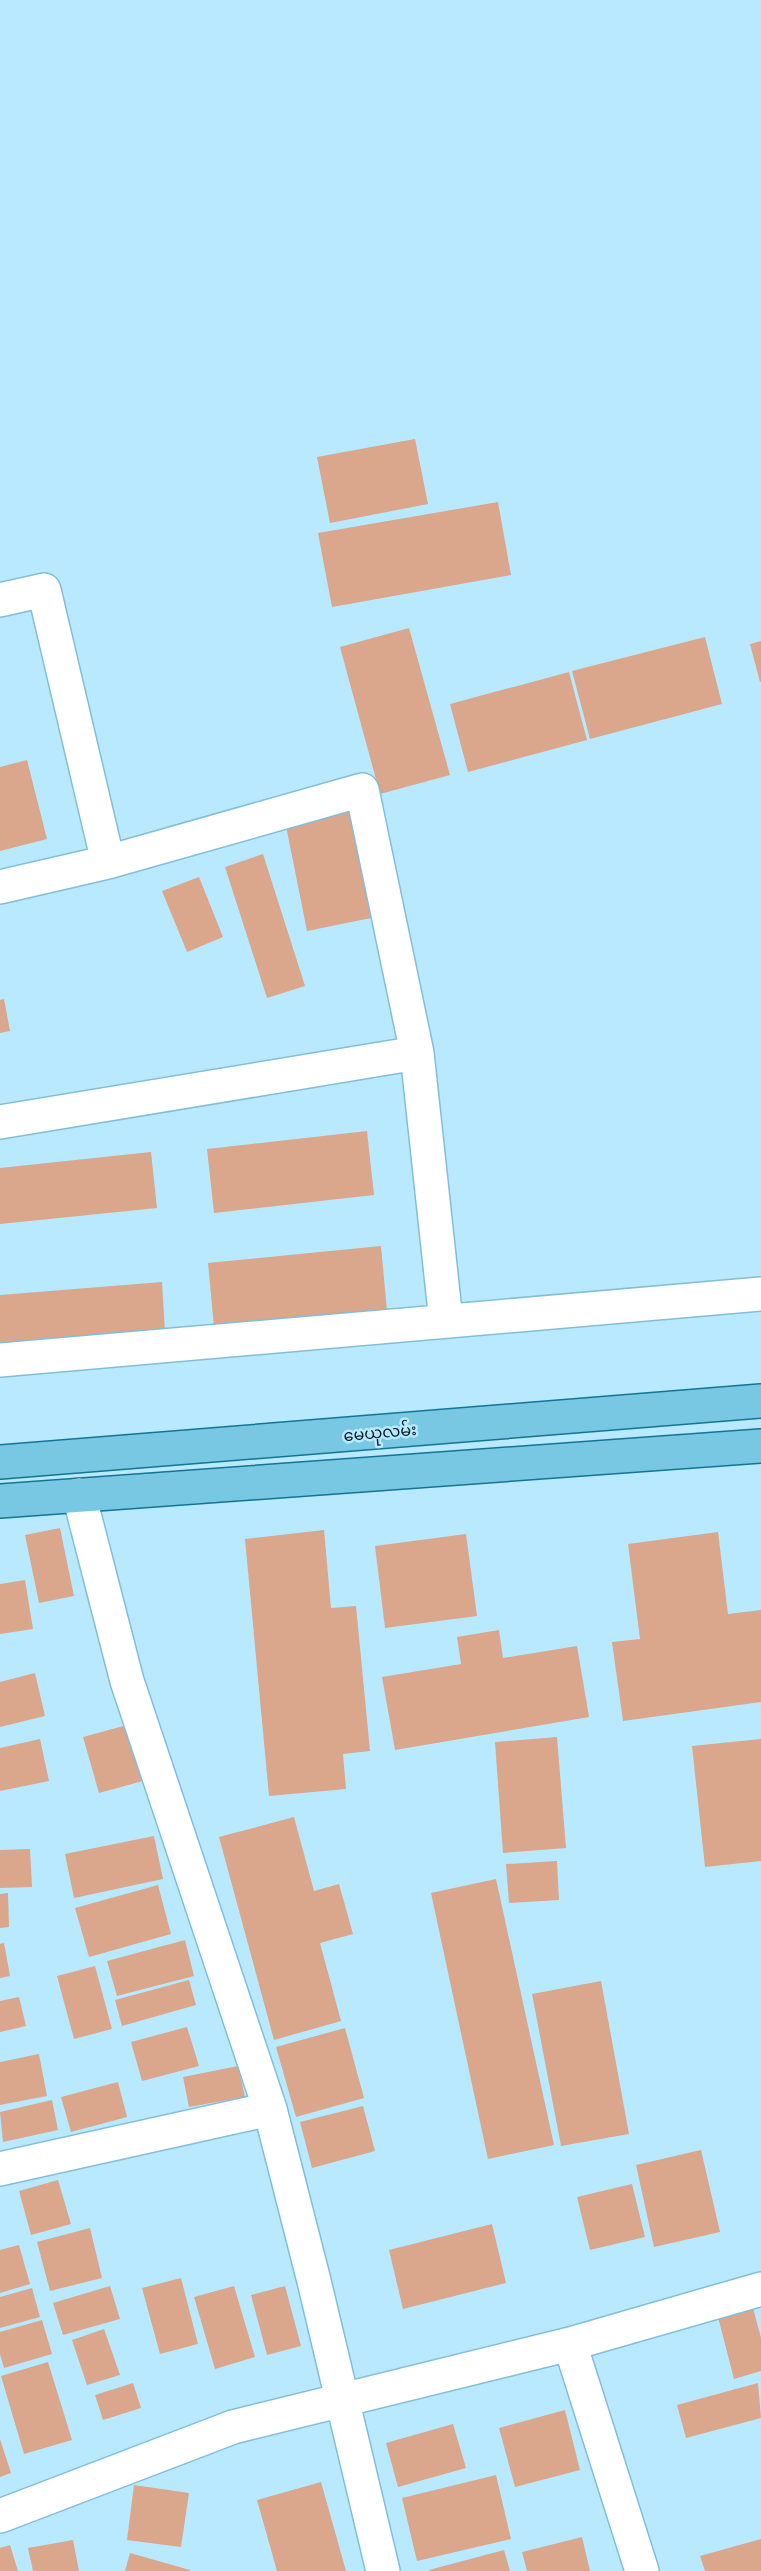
<svg xmlns="http://www.w3.org/2000/svg" width="761" height="2571" viewBox="0 0 761 2571" font-family="Literata,'Noto Sans Myanmar',serif">
<style>
.building{fill:#daa68c}
.lines{fill:none;stroke-linecap:round;stroke-linejoin:round}
.street-casing{stroke:#82bed8;stroke-width:36}
.primary-casing{stroke:#147494;stroke-width:36}
.street{stroke:#fff;stroke-width:33}
.primary{stroke:#78c8e3;stroke-width:33}
.labels{text-anchor:middle;stroke-width:5;stroke-linejoin:round;paint-order:stroke}
.street-label{font-size:16px;fill:#021a24;stroke:#b9e9ff}
</style>
<rect width="100%" height="100%" fill="#b9e9ff"/>
<!-- building -->
<path class="building" d="M415 439 428 504 330 523 317 457Z
M498 502 511 575 332 607 318 533Z
M409 628 450 775 380 794 340 647Z
M705 637 722 704 590 739 572 671Z
M761 641V682H760L750 644Z
M569 672 587 740 468 772 450 704Z
M27 760 47 839 0 851V767Z
M349 808 371 918 307 931 285 821Z
M263 854 305 986 267 998 225 867Z
M199 877 223 937 187 952 162 891Z
M4 999 10 1031 0 1033V1000Z
M367 1131 374 1195 214 1213 207 1149Z
M151 1152 157 1208 0 1224V1168Z
M381 1246 387 1311 214 1327 208 1263Z
M162 1282 165 1332 0 1345V1295Z
M60 1528 74 1596 39 1603 25 1535Z
M324 1530 331 1608 356 1606 370 1751 343 1754 346 1789 269 1796 245 1539Z
M718 1532 728 1614 761 1610V1702L623 1721 612 1642 640 1639 628 1544Z
M466 1534 477 1616 385 1628 375 1546Z
M25 1580 33 1629 0 1634V1584Z
M499 1630 503 1658 577 1646 589 1717 395 1750 382 1677 461 1664 457 1637Z
M35 1673 45 1716 0 1727V1682Z
M127 1725 143 1781 99 1793 83 1737Z
M557 1737 566 1848 503 1853 495 1742Z
M40 1739 49 1781 0 1791V1748Z
M761 1739V1861L705 1867 692 1746Z
M294 1817 314 1891 339 1884 353 1934 320 1943 341 2021 274 2040 219 1837Z
M154 1836 163 1879 74 1898 65 1854Z
M30 1849 32 1887 0 1888V1850Z
M557 1861 559 1900 509 1903 506 1864Z
M496 1879 554 2145 488 2159 431 1893Z
M158 1885 171 1934 89 1957 75 1908Z
M8 1893 9 1927 0 1928V1894Z
M185 1940 194 1976 117 1996 107 1961Z
M4 1943 10 1976 0 1978V1944Z
M95 1966 112 2029 74 2039 57 1976Z
M189 1980 196 2005 122 2026 115 2000Z
M601 1981 629 2134 561 2146 532 1994Z
M19 1997 26 2026 0 2032V2001Z
M187 2027 199 2066 142 2081 131 2042Z
M345 2028 364 2098 296 2117 276 2047Z
M39 2054 47 2096 0 2105V2062Z
M238 2066 245 2097 189 2107 183 2077Z
M118 2082 127 2117 71 2132 61 2097Z
M52 2100 58 2130 3 2142 0 2112Z
M363 2106 375 2151 312 2168 300 2122Z
M701 2150 720 2232 654 2247 636 2165Z
M58 2180 71 2224 31 2235 19 2191Z
M632 2184 645 2237 590 2250 577 2197Z
M492 2224 506 2283 403 2309 389 2250Z
M90 2228 102 2278 50 2291 37 2242Z
M19 2245 30 2284 0 2293V2250Z
M181 2278 198 2344 160 2354 142 2288Z
M110 2286 120 2319 63 2335 53 2303Z
M234 2286 255 2357 215 2369 194 2297Z
M285 2286 301 2346 267 2355 251 2295Z
M32 2288 40 2317 0 2328V2297Z
M752 2304 761 2338V2371L734 2379 717 2313Z
M42 2320 52 2354 4 2368 0 2354V2332Z
M104 2329 120 2375 87 2385 72 2340Z
M48 2362 72 2440 24 2454 1 2376Z
M133 2383 141 2408 103 2420 95 2395Z
M758 2383 761 2418 686 2438 677 2405Z
M565 2410 580 2470 515 2487 499 2428Z
M453 2424 466 2468 398 2487 386 2443Z
M0 2439 11 2473 0 2477Z
M496 2475 511 2539 417 2561 402 2498Z
M321 2482 346 2571H277L257 2500Z
M134 2485 189 2493 181 2547 127 2540Z
M582 2537 590 2571H527L522 2552Z
M761 2539V2571H705L700 2556Z
M73 2540 79 2571H33L28 2548Z
M10 2545 18 2571H0V2548Z
M504 2550 510 2571H429V2570Z
M130 2553 190 2570V2571H125Z"/>
<g class="lines">
<!-- street casing -->
<g class="street-casing">
<path id="street" d="M0 600 44 590 108 862
M0 887 108 862 362 790 417 1053 446 1321
M0 1122 417 1053
M0 1360 761 1294
M79 1495 127 1681 270 2109 314 2281 383 2571
M0 2169 270 2109
M570 2344 642 2571
M0 2516 233 2427 570 2344 761 2289"/>
</g>
<!-- primary casing -->
<g class="primary-casing">
<path id="primary" d="M0 1462 761 1401
M0 1501 761 1446"/>
</g>
<!-- street -->
<use href="#street" class="street"/>
<!-- primary -->
<use href="#primary" class="primary"/>
</g>
<g class="labels">
<!-- street labels -->
<g class="street-label">
<text transform="translate(380 1432) rotate(-5)" y="6">မေယုလမ်း</text>
</g>
</g>
</svg>
